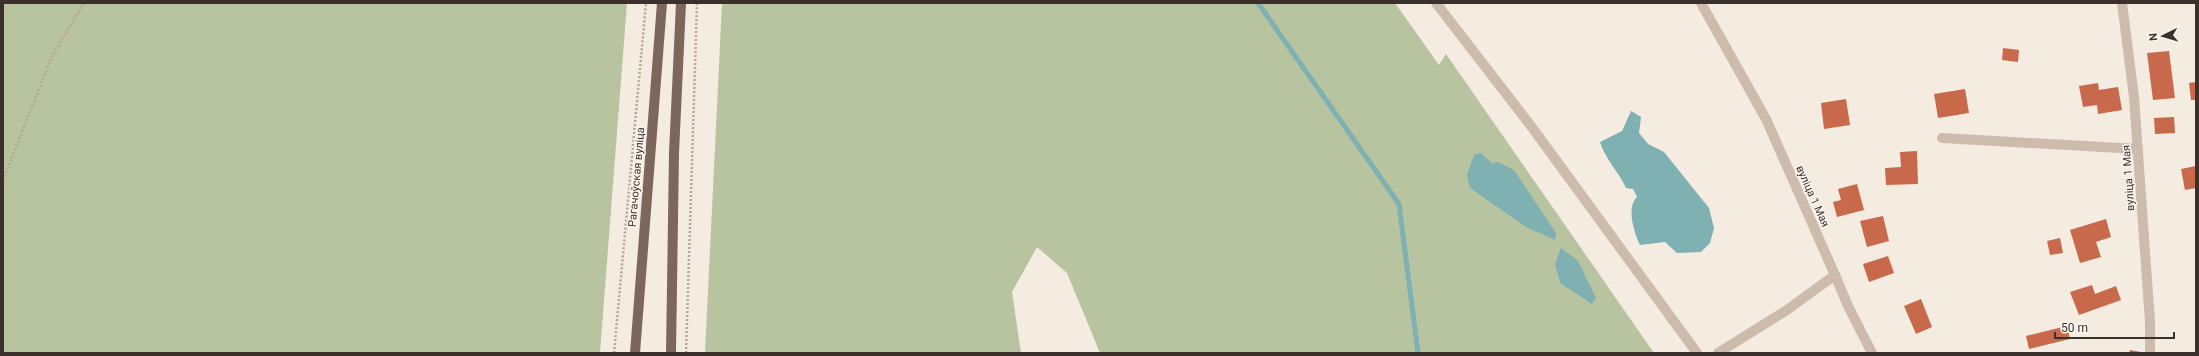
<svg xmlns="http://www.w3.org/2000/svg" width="2199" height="356" viewBox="0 0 2199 356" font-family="Roboto,sans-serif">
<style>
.green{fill:#b8c4a0}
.water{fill:#7fb0b2}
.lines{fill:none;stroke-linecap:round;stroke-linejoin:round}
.stream{stroke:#7fb0b2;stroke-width:5}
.building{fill:#c8694b}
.path{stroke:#b9a596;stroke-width:2.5;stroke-dasharray:2 2;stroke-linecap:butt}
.minor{stroke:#cdbbac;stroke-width:10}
.primary{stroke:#7d675c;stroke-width:10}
.labels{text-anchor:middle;stroke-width:3;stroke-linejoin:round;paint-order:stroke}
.street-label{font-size:11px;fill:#3b302b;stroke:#fbf5ee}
</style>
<rect width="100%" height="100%" fill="#f4ebe1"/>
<!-- green -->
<path class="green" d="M3 3H627L600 353H3Z
M722 3H1395L1439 65 1446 54 1654 353H1100L1067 273 1037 247 1012 292 1021 353H705Z"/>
<!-- water -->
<path class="water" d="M1631 111 1641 117 1639 133 1648 144 1664 152 1709 208 1714 228 1710 243 1701 252 1677 253 1665 242 1640 245C1634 232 1626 208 1637 197L1633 189 1626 188C1619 172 1605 159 1600 142L1622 131Z
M1481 153 1492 163 1498 162 1514 170 1556 233 1555 240 1526 227 1470 188 1467 175 1474 155Z
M1561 248 1578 261 1596 298 1592 304 1560 283 1555 264Z"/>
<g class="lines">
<!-- stream -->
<path class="stream" d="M1258 3 1399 204 1418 353"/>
</g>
<!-- building -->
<path class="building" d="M2003 48 2019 50 2018 62 2002 60Z
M2169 51 2175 98 2153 100 2147 53Z
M2196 82V100H2191L2189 83Z
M2098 83 2099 90 2118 87 2122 110 2098 114 2097 105 2083 107 2079 86Z
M1965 89 1969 113 1938 118 1934 94Z
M1846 99 1850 125 1824 129 1821 103Z
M2174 117 2175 133 2155 134 2154 118Z
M1917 151 1918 184 1886 185 1885 168 1901 167 1900 152Z
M2196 166V188L2185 190 2181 169Z
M1857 184 1864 210 1837 217 1833 202 1841 200 1838 189Z
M1883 216 1889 241 1867 247 1860 221Z
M2106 219 2111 237 2096 242 2101 257 2080 263 2070 230Z
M2060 238 2063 253 2050 255 2047 241Z
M1888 256 1894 273 1869 282 1863 264Z
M2092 285 2095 294 2116 286 2121 300 2079 315 2070 292Z
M1921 299 1932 327 1916 334 1904 306Z
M2067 326 2070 339 2029 349 2026 336Z
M2130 350 2141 352V353H2129Z"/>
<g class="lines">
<!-- path -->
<path class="path" d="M3 180 52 56 84 3
M614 353 646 3
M686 353 697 3"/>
<!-- minor -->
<path class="minor" d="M1436 3 1531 126 1697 353
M1701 3 1766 119 1835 275 1787 310 1718 353
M2122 3 2134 97 2150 322V353
M1942 138 2138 149
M1835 275 1848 306 1872 353"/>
<!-- primary -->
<path class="primary" d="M635 353 662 3
M671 353 674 153 681 3"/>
</g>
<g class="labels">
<!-- street labels -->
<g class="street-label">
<text transform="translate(636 177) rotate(-85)" y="4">Рагачоўская вуліца</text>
<text transform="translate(2128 178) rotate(-94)" y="4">вуліца 1 Мая</text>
<text transform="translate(1813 196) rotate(66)" y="4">вуліца 1 Мая</text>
</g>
</g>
<!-- border -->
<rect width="2199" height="356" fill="none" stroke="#3b302b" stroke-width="8"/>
<!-- north arrow -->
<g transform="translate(2163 36) rotate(265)" stroke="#fbf5ee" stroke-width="3" paint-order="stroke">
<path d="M0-3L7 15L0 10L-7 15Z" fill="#3b302b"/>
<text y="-6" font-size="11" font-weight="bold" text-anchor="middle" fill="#3b302b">N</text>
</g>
<!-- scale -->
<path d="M2055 332v6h119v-6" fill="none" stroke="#3b302b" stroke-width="2"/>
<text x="2061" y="332" font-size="12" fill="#3b302b" stroke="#fbf5ee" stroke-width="3" paint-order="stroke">50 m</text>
</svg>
